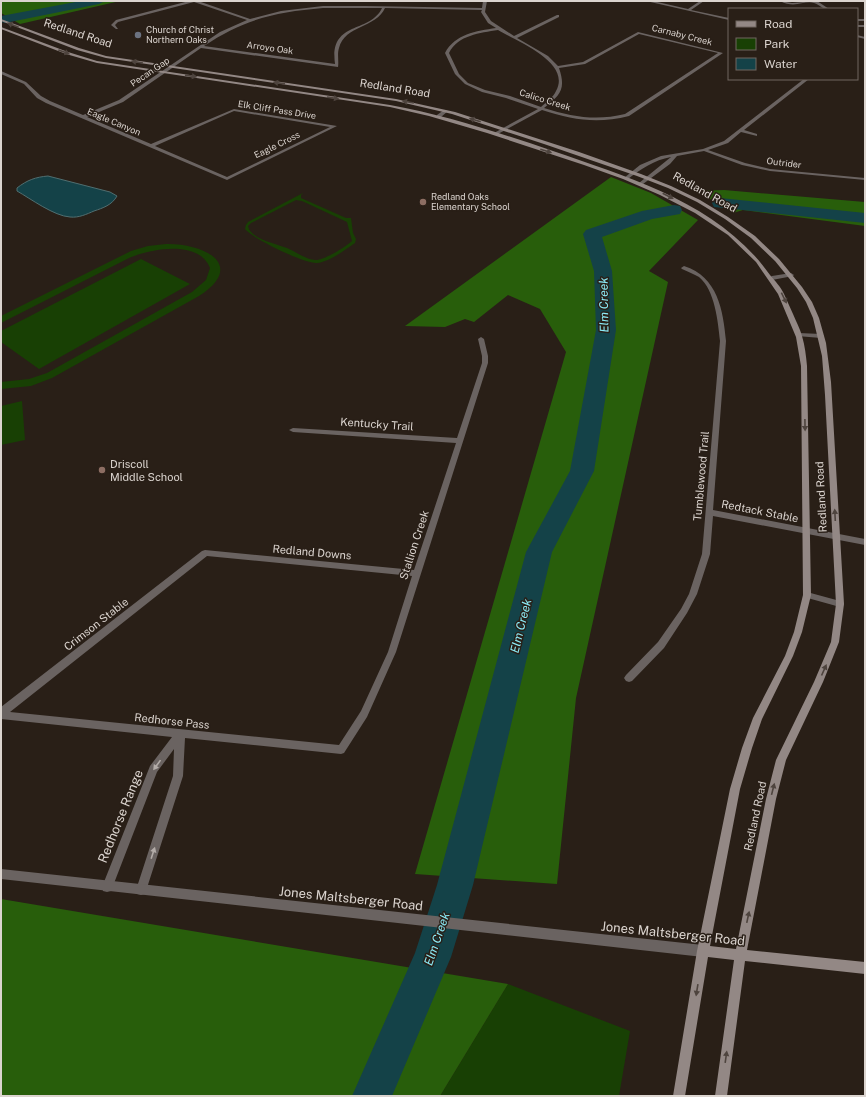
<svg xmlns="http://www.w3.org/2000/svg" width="866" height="1097" viewBox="0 0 866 1097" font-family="'Public Sans',sans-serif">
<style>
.green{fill:#184004;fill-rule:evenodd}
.forest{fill:#285e0b}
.water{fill:#144248;stroke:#506e70}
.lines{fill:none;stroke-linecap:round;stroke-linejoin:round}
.river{fill:#144248;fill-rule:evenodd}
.minor{fill:#6a6361;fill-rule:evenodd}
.tertiary{fill:#6a6361;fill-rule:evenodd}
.secondary{fill:#938885;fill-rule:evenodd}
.oneway{fill:#4e443e}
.oneway2{fill:#b3aca8}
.worship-dot{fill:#6b7280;stroke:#291f17;stroke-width:1.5}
.education-dot{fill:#8d6e63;stroke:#291f17;stroke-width:1.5}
.labels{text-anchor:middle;stroke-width:3;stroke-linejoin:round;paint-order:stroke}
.far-poi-label{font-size:9px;fill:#dbd4cf;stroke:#291f17;text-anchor:start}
.far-street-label{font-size:9px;fill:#dbd4cf;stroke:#291f17}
.street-label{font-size:11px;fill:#dbd4cf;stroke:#291f17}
.poi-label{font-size:11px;fill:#dbd4cf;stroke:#291f17;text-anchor:start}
.water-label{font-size:12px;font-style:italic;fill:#8cecf8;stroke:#291f17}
.near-street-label{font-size:13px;fill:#dbd4cf;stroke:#291f17}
</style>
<rect width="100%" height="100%" fill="#291f17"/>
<!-- green -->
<path class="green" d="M303 193 301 195V198L346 218H351L353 233 356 239 355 243C345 250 329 262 317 263 305 264 253 239 245 229L246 225 248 222ZM296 200 302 201 347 222 352 241C346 247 324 260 316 260 307 260 296 252 287 248 277 244 250 239 248 226L251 223Z
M166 244C202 243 248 264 199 296L52 378 31 386 1 389V382L29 379 47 373 192 292 206 280 210 268C199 239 150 249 129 258L1 323V316L131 251 148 246Z
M141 259 190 284 39 369 1 342V331Z
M22 401 25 440 1 445V406Z
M508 984 630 1031 619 1096H440Z"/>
<!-- forest -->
<path class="forest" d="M5 1H120L20 24 1 13V2Z
M611 177 651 193 698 220 649 271 668 282 576 698 557 884 415 874 566 352 540 309 508 295 474 322 465 319 445 327 405 326Z
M724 190 865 202V226L743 210 733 213 697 191Z
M1 899 508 984 440 1096H1Z"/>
<!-- water -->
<path class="water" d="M48 176 110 192 117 196C112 205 103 208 94 211 87 214 79 218 70 217 54 216 31 199 17 191V188C27 180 36 177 48 176Z"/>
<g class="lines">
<!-- river -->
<path class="river" d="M81 1H105L99 4 5 23 1 22V16Z
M720 198 865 213V223L714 207 712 203 714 199Z
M674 205 680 206 682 210 680 214 652 219 602 237 612 271 616 330 594 471 552 552 473 885 451 957 392 1096H352L415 953 437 885 526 552 570 471 596 330 594 271 583 234 586 230 642 211Z"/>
<!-- minor -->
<path class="minor" d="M189 1H198L250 19 281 11 323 6H366L482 8 483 1H487L485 12 491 21 514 36 557 15H559V17L517 38 548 56 558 66 583 62 638 32 723 53 629 116C597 124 573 120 542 110L496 135 494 134V133L538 109 506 98 482 92 465 84 455 74 445 53C455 34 476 31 496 28L488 23 481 12 482 10 385 8C376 28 345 25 339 48 337 54 339 61 338 67L201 48 123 102 87 117 151 144 234 109 337 126 227 180 46 103 37 98 24 84 1 74V71L26 82 41 96 50 101 83 115 119 100 220 32 247 20 194 2 118 22 115 25 118 29H116L111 25 116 20ZM323 8H382C370 34 329 20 335 64L204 46C244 19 276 12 323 8ZM498 30C516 41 572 62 556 91 553 98 546 102 541 107L510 96 485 90 468 83 459 74 449 53C458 35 480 33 498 30ZM639 34 718 53 625 114C597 121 572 117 544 108 561 95 566 89 559 68L585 64ZM234 111 330 127 227 177 155 146Z
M646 1H653L688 9 700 1H704L691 10 729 18V20Z
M780 1 792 3 817 1 829 9C822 9 820 5 814 3 804 0 795 9 780 1Z
M857 19H865V21H857Z
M857 25H865V27H857Z
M857 35 865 37V39L857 37Z
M804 79H809L744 130 757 134V136L741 132 728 143 708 150 745 163 770 169 865 178V180L770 171 742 165 704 151 677 156 670 164 643 184 639 183 671 157C654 160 641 169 628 179L624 178 640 165 661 156 703 149 724 141Z
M444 110 448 111 441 117H437V115Z
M684 266C718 277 723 310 726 341L713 510 865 539V545L713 516 710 554 697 594 687 613 664 648 632 681 629 682 626 681 624 678 626 675 658 642 681 609 689 594 702 554 720 341C718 322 715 290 699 277 694 274 688 272 682 269L681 268Z
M791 273 794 275 793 276 772 280 769 278 772 276Z
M799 333 821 334 824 336 821 338 797 336V334Z
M481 337 484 339 488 356V363L396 652 367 717 344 753 341 754 185 738 183 776 145 894 141 895 137 894 136 890 173 776 174 749 157 772 111 891 107 892 103 891 102 887 150 766 172 737 1 719V707L202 551 205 550 414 570 456 443 293 432 289 430 293 428 457 438 482 363V356L478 339ZM207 556 412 576 388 652 361 711 339 745 10 712Z
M807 592 840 601 843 602 844 604 843 606 840 607 804 597 803 595 804 593Z"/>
<!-- tertiary -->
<path class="tertiary" d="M1 869 703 945 707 947 709 951 707 955 703 957 1 879Z"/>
<!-- secondary -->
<path class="secondary" d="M1 19 79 48 106 56 396 99 455 112 579 152 641 174 671 186 700 200 728 217 755 236 779 259 802 287 812 302 819 318 826 343 831 382 844 604 839 642 823 682 786 760 776 799 747 950 865 962V974L745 961 727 1096H715L734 960 708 957 685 1096H673L697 951 730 789 742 748 753 718 785 656 794 632 803 595 801 366 796 337 778 294 756 262 728 235 695 213 660 195 623 179 584 165 487 133 429 116 390 107 97 63 66 54 1 29V27L68 52 97 61 390 105C446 115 499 133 553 151 631 178 720 204 770 275 775 281 781 287 784 294 787 301 790 307 793 314 796 321 800 329 802 336 805 346 806 356 807 366L811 595 802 632 793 656 762 719 752 748 740 789 710 946 736 949 766 799 776 760 814 682 831 642 836 604 825 395 822 356 813 318 806 302 797 288 775 261 751 238 725 219 697 202 668 188 637 176 544 144 452 114 396 101 106 58 77 50 1 21Z"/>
</g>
<!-- one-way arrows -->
<defs><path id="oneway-solid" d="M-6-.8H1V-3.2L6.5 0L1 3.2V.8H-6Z"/></defs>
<g class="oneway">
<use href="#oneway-solid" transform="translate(13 25) rotate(-159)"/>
<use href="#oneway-solid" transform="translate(64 52) rotate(20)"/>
<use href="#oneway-solid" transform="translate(137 62) rotate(-171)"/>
<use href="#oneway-solid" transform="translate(191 76) rotate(8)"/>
<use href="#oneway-solid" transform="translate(279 83) rotate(-172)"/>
<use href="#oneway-solid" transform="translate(333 98) rotate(8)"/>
<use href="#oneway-solid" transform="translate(408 102) rotate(-170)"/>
<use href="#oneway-solid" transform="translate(475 120) rotate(-162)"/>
<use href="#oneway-solid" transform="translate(546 151) rotate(18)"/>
<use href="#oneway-solid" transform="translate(668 196) rotate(27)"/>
<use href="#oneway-solid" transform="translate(784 298) rotate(64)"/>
<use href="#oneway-solid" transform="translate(805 425) rotate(89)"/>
<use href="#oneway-solid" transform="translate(835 515) rotate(-93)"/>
<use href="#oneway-solid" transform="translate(824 670) rotate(-66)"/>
<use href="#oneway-solid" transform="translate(773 789) rotate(-76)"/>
<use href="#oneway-solid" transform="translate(748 917) rotate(-78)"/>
<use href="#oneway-solid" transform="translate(697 990) rotate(99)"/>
<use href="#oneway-solid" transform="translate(726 1057) rotate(-82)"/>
</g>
<g class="oneway2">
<use href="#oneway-solid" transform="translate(157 765) rotate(126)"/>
<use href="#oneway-solid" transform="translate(153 853) rotate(-72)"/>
</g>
<!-- markers -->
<circle class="worship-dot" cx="138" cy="35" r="4"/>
<g class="education-dot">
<circle cx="423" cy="202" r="4"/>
<circle cx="102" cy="470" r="4"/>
</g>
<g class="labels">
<!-- far-poi labels -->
<g class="far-poi-label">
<text x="146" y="33">Church of Christ<tspan x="146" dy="10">Northern Oaks</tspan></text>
<text x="431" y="200">Redland Oaks<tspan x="431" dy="10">Elementary School</tspan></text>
</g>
<!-- far-street labels -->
<g class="far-street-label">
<text transform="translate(682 35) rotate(14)" y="3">Carnaby Creek</text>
<text transform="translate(270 48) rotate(8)" y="3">Arroyo Oak</text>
<text transform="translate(150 72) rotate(-34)" y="3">Pecan Gap</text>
<text transform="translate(545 100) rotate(17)" y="3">Calico Creek</text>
<text transform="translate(277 110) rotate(9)" y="3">Elk Cliff Pass Drive</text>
<text transform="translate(114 122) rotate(23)" y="3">Eagle Canyon</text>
<text transform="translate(277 145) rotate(-26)" y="3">Eagle Cross</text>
<text transform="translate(784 163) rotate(7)" y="3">Outrider</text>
</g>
<!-- street labels -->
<g class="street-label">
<text transform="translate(78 33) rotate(18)" y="4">Redland Road</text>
<text transform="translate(395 88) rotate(9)" y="4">Redland Road</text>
<text transform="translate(705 192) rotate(29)" y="4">Redland Road</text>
<text transform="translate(377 424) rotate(4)" y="4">Kentucky Trail</text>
<text transform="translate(701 476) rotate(-85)" y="4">Tumblewood Trail</text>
<text transform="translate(821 497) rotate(-93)" y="4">Redland Road</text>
<text transform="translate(760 511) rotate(11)" y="4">Redtack Stable</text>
<text transform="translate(414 545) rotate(-72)" y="4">Stallion Creek</text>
<text transform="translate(312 552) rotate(5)" y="4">Redland Downs</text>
<text transform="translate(96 624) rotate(-38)" y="4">Crimson Stable</text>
<text transform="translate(172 721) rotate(6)" y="4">Redhorse Pass</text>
<text transform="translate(755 816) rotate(-78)" y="4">Redland Road</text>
</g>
<!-- poi labels -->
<g class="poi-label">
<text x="110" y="468">Driscoll<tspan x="110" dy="13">Middle School</tspan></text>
</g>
<!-- water labels -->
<g class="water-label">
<text transform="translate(604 305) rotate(-91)" y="4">Elm Creek</text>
<text transform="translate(521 626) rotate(-76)" y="4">Elm Creek</text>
<text transform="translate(437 939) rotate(-71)" y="4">Elm Creek</text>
</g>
<!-- near-street labels -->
<g class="near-street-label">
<text transform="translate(120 816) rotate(-68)" y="5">Redhorse Range</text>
<text transform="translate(351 898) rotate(6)" y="5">Jones Maltsberger Road</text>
<text transform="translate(673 933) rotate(6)" y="5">Jones Maltsberger Road</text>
</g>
</g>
<!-- border -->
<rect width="866" height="1097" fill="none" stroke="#dbd4cf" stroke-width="4"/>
<!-- legend -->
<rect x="728" y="8" width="130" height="72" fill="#291f17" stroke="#706761"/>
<rect x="736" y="21" width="20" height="6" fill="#938885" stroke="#706761"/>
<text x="764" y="28" font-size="12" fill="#dbd4cf">Road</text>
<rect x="736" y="38" width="20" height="12" fill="#184004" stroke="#706761"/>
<text x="764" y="48" font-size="12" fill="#dbd4cf">Park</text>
<rect x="736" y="58" width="20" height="12" fill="#144248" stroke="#706761"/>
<text x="764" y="68" font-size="12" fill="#dbd4cf">Water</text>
</svg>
